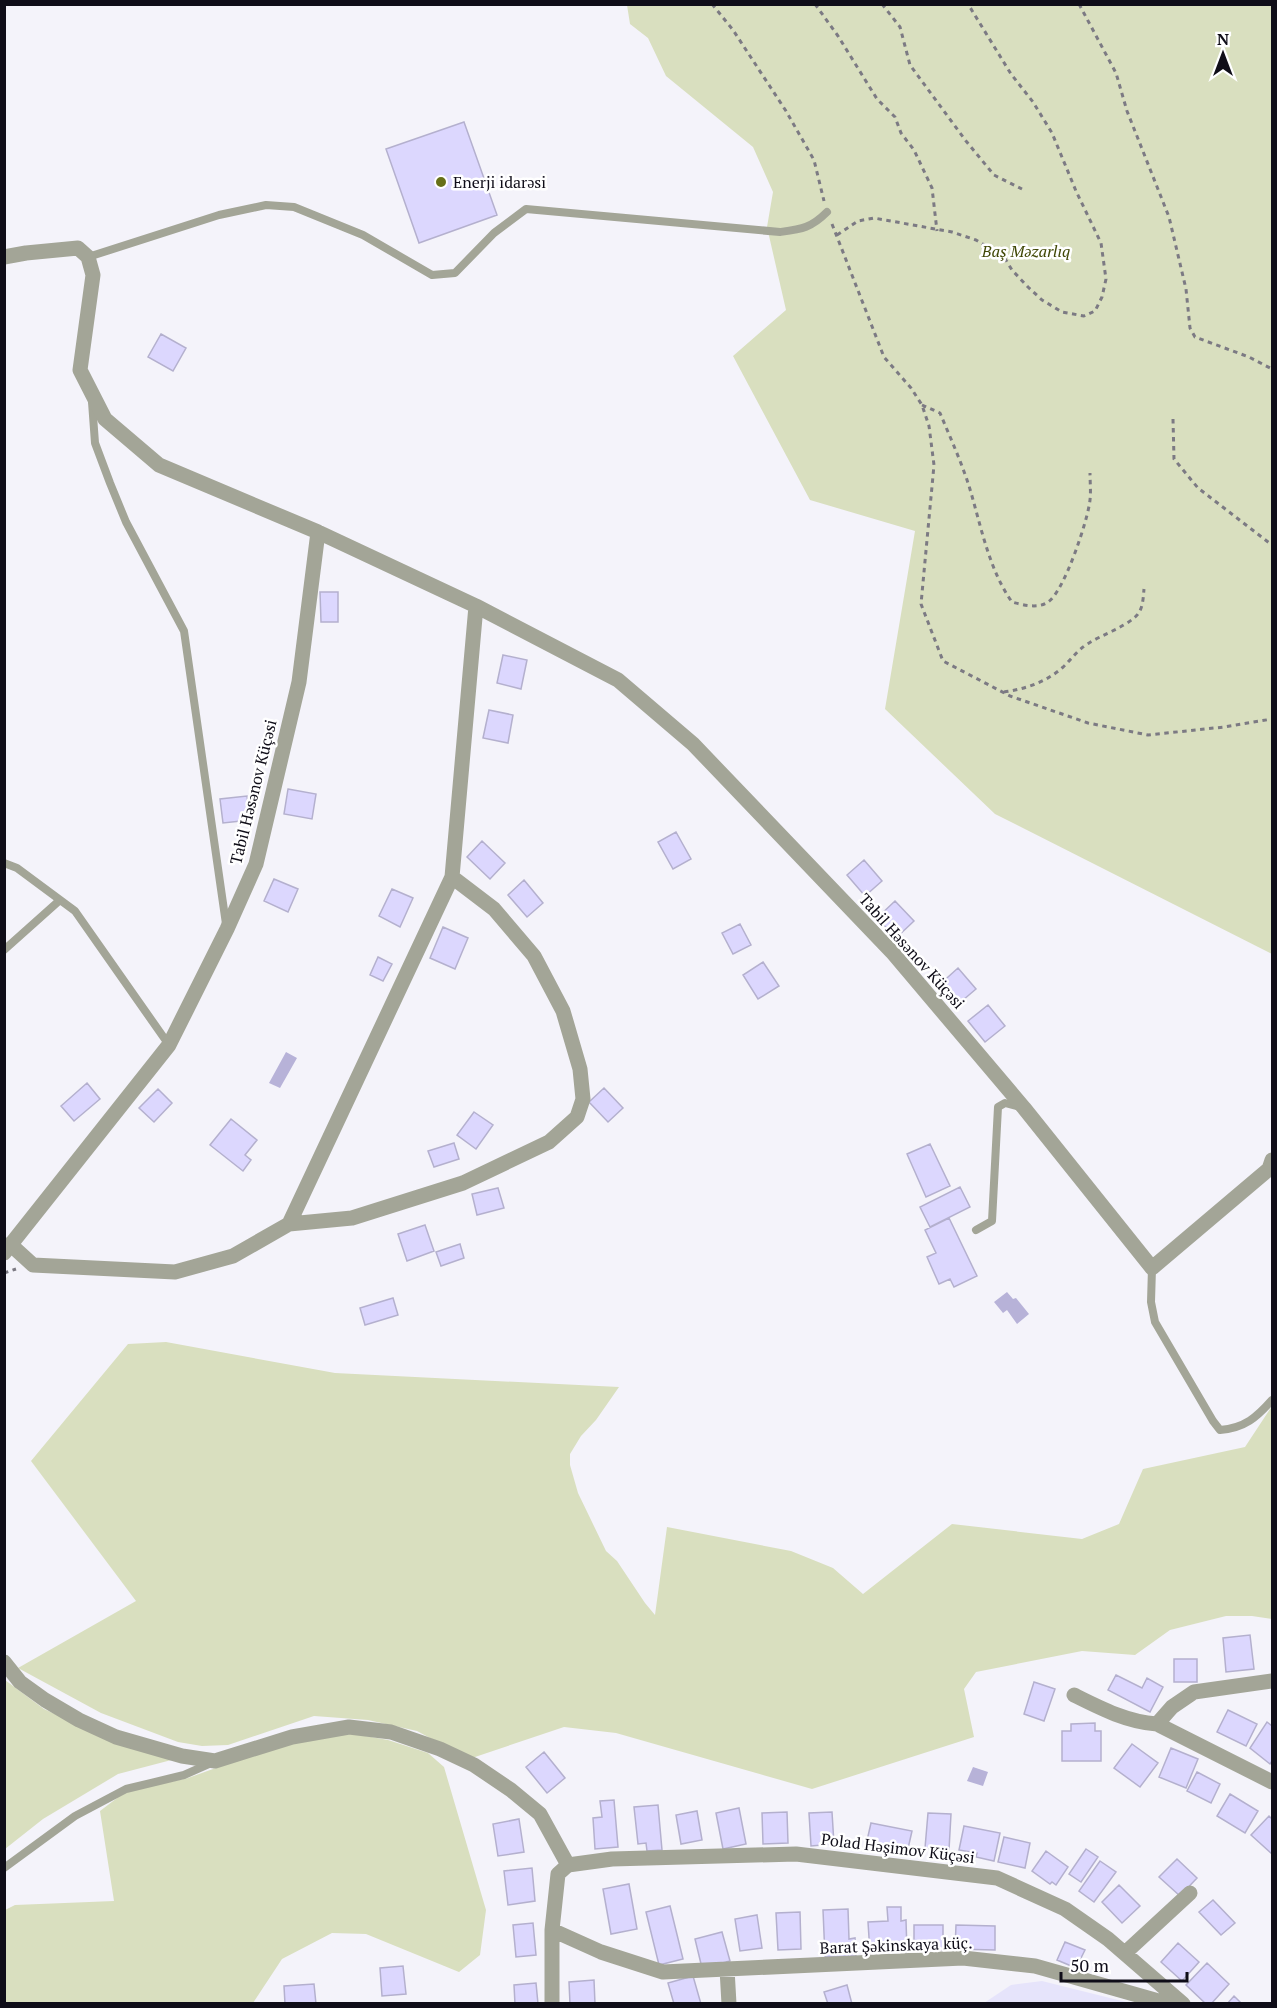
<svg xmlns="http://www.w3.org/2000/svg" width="1277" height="2008" viewBox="0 0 1277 2008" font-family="'PT Serif',serif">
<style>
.built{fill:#e6e4fb}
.green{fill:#d9dfbf}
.water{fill:#b7b2d8}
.building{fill:#dcd7fe;stroke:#b4b0ce;stroke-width:1.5}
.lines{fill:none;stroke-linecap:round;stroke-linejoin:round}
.path{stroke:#7c7a83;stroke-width:3;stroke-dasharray:4.5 4.5;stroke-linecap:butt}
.service{stroke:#a3a597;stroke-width:8}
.minor{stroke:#a3a597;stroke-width:15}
.poi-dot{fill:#677018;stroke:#fff;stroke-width:2}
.labels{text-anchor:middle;stroke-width:5;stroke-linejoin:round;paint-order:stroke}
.poi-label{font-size:16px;fill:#0f0d18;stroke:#fff;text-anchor:start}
.park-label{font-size:16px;font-style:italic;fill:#404705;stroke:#fff}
.street-label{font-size:16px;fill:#0f0d18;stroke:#fff}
</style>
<rect width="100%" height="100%" fill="#f4f3fa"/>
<!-- built -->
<path class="built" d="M1042 1981 1130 2003H984L1011 1985Z"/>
<!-- green -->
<path class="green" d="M627 5H1272V954L995 814 885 709 915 531 810 500 733 356 786 310 767 227 773 192 753 147 666 76 648 38 630 24Z
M166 1342 335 1373 619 1387 596 1420 581 1436 570 1454V1465L578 1493 606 1551 617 1561 645 1603 655 1615 667 1527 791 1551 833 1568 863 1594 952 1524 1082 1539 1119 1524 1143 1469 1245 1447 1272 1406V1619L1252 1616H1226L1170 1630 1135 1655 1082 1651 976 1672 964 1689 974 1737 812 1789 616 1733 564 1727 469 1759 417 1731 368 1720 314 1716 228 1745 202 1746 178 1742 101 1713 18 1668 136 1601 31 1461 128 1344Z
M5 1680 44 1709 101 1735 179 1758 118 1774 43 1819 5 1849Z
M349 1733 388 1740 428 1753 444 1767 486 1910 480 1955 459 1972 366 1934 332 1933 282 1959 253 2003 5 2004V1910L15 1905 114 1901 100 1811 125 1792 188 1778 288 1742Z"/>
<!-- water -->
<path class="water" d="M286 1052 297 1058 280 1088 269 1083Z
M1007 1292 1013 1299 1016 1298 1029 1314 1017 1324 1007 1310 1003 1313 994 1302Z
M973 1767 988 1772 983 1786 967 1781Z"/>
<!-- building -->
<path class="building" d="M464 122 497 215 419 243 386 149Z
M161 334 186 348 173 371 148 357Z
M320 592H338V622H321Z
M503 655 527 660 521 689 497 683Z
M489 710 513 715 508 743 483 738Z
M288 789 316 794 312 819 284 814Z
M247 796 250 820 223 823 220 799Z
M676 832 691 859 673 869 658 842Z
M482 841 505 863 490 879 467 857Z
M864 860 882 881 865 896 847 875Z
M274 879 298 889 288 912 264 901Z
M524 880 543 903 527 917 508 895Z
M392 889 413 898 400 927 379 916Z
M895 901 914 921 896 938 877 918Z
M740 924 751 945 733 954 722 933Z
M443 927 468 938 455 969 430 958Z
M378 957 392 964 383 981 370 975Z
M763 962 779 986 758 999 743 975Z
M958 968 976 989 956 1006 938 986Z
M988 1005 1005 1026 985 1042 968 1021Z
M87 1083 100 1099 74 1121 61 1106Z
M604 1088 623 1108 608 1122 589 1102Z
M158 1089 172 1103 154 1122 139 1108Z
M474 1112 493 1125 476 1149 457 1135Z
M231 1119 257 1140 245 1155 251 1160 243 1171 210 1145Z
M454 1143 459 1159 434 1167 428 1151Z
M930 1144 950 1186 926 1197 907 1154Z
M960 1187 970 1207 930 1227 920 1207Z
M498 1188 504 1208 477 1215 472 1194Z
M949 1218 977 1276 954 1287 950 1279 939 1284 927 1257 936 1253 925 1230Z
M425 1225 434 1251 407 1261 398 1234Z
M460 1244 464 1258 441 1266 436 1252Z
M393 1298 398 1315 365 1325 360 1308Z
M1250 1635 1254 1669 1226 1672 1223 1638Z
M1174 1659H1197V1682H1174Z
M1116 1675 1142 1688 1147 1678 1163 1687 1150 1712 1108 1690Z
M1034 1682 1055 1689 1044 1721 1024 1714Z
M1228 1710 1257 1724 1246 1746 1217 1732Z
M1267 1722 1272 1726V1761L1270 1764 1250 1748Z
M1095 1723V1731H1101V1761H1062V1731H1071V1724Z
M1132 1744 1158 1763 1140 1787 1114 1768Z
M1171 1748 1198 1759 1186 1788 1159 1777Z
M544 1752 565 1778 547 1793 526 1767Z
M1197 1772 1220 1784 1211 1803 1187 1791Z
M1230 1794 1258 1811 1245 1833 1217 1816Z
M614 1800 618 1847 595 1849 593 1818 602 1817 600 1801Z
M658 1805 662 1850 647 1851 646 1843 638 1844 634 1807Z
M739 1808 746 1844 723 1849 716 1813Z
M697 1811 702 1840 681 1844 676 1815Z
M787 1812 788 1843 763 1844 762 1813Z
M832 1812 834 1844 811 1846 809 1813Z
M928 1813 951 1814 949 1850 925 1848Z
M1269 1816 1272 1819V1854L1251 1835Z
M519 1819 524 1852 498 1856 493 1824Z
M871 1823 912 1831 907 1853 866 1845Z
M964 1826 1000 1833 994 1861 976 1857 977 1853 959 1850Z
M1004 1837 1030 1843 1025 1868 998 1862Z
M1086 1849 1098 1857 1081 1882 1069 1874Z
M1046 1851 1068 1867 1056 1885 1052 1882 1050 1884 1032 1871Z
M1177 1859 1197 1878 1180 1896 1159 1877Z
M1100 1861 1116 1872 1094 1902 1079 1891Z
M532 1868 535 1901 508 1905 504 1871Z
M629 1884 637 1929 611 1934 603 1889Z
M1119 1885 1140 1906 1122 1923 1102 1902Z
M1213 1900 1235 1923 1221 1935 1199 1912Z
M670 1906 683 1959 659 1965 646 1912Z
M887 1907H901V1921L906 1920 907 1952 870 1953 868 1922 888 1921Z
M848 1909 849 1939 855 1938 856 1956 825 1957 823 1910Z
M800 1912 801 1949 778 1950 776 1913Z
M757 1915 762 1948 740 1951 735 1919Z
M533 1923 536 1955 516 1957 513 1925Z
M914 1925H943V1950L914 1949Z
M956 1925 995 1926V1950L955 1949Z
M722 1932 730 1961 702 1968 695 1939Z
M1065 1942 1085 1950 1076 1968 1057 1960Z
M1178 1943 1199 1962 1182 1981 1161 1962Z
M1207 1963 1229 1984 1211 2004H1206L1186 1985Z
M403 1966 406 1994 382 1996 380 1968Z
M693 1976 701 2004H674L668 1983Z
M594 1980 595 2004H570L569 1982Z
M536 1983 538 2004H515L514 1985Z
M314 1984 316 2004H285L284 1986Z
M847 1985 852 2004H828L824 1992Z
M1234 1996 1242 2004H1227Z"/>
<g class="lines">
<!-- path -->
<path class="path" d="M712 4 733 30 786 111 814 160 824 201
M815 4 838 36 877 99 895 117 901 133 914 150 932 188 937 231
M882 4 900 27 910 65 966 141 994 175 1022 189
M1079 4 1116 73 1127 111 1169 217 1186 289 1190 328 1195 337 1249 357 1272 369
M832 224 884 357 911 388 922 405 929 426 934 465 921 604 943 661 1010 696 1088 723 1148 735 1224 727 1272 719
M837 235 858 221 874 218 952 232 976 240 1004 257 1012 270 1028 287 1042 300 1062 312 1084 316 1095 311 1102 297 1106 279 1101 243 1076 191 1052 133 1033 102 1011 74 968 4
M922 405 940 413C950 437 961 461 969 486 981 525 988 568 1012 602 1023 605 1038 609 1048 602 1064 592 1088 520 1090 500 1091 491 1090 482 1090 473
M1173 419 1174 459 1198 488 1272 545
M1004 692C1025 689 1046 682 1062 668 1072 659 1077 650 1089 643 1102 635 1122 628 1134 618 1143 611 1143 600 1144 589
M4 1273 16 1269"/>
<!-- service -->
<path class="service" d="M88 257 219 215 266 205 294 207 363 235 432 275 455 273 494 233 526 209 780 232C802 229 811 228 827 212
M92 402 95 443 110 483 126 522 184 631 226 924
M4 863 17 868 75 911 169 1045
M4 950 60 900
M976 1230 992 1221 998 1107 1005 1103 1020 1107
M1152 1268 1151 1302 1155 1322 1213 1421 1220 1430C1245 1428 1257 1417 1272 1400
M4 1868 75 1816 126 1789 184 1775 211 1763"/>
<!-- minor -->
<path class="minor" d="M4 257 26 253 78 248 88 257 93 275 80 370 105 419 159 465 318 532 476 606 618 680 693 744 892 952 1024 1108 1152 1268 1269 1169 1272 1160
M289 1224 352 1218 463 1183 549 1142 577 1117 583 1099 580 1069 563 1011 534 956 494 909 452 877
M10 1244 33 1265 175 1272 233 1256 289 1224 452 877 476 606
M4 1253 169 1045 227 929 256 864 299 682 318 532
M4 1662 20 1682 45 1700 79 1720 116 1737 182 1756 215 1761 292 1737 349 1727 391 1732 440 1749 474 1765 511 1790 540 1814 568 1865
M1272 1681 1194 1692 1172 1707 1157 1724 1272 1782
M1074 1695C1100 1708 1127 1722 1157 1724
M568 1865 612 1859 796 1854 997 1878 1065 1909 1108 1939 1183 2004
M552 1930 601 1952 663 1972 963 1958 1035 1966 1169 2004
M1125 1953 1190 1893
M727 1969 729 2004
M552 2004V1930L558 1874 568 1865"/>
</g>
<!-- markers -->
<circle class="poi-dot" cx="441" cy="182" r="6"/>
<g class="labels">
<!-- poi labels -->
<g class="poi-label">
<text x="453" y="188">Enerji idarəsi</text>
</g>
<!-- park labels -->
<g class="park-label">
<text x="1026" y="257">Baş Məzarlıq</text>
</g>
<!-- street labels -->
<g class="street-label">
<text transform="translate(253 792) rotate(-76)" y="6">Tabil Həsənov Küçəsi</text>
<text transform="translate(912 951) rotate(48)" y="6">Tabil Həsənov Küçəsi</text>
<text transform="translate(898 1848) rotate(7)" y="6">Polad Həşimov Küçəsi</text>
<text transform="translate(896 1945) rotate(-2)" y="6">Barat Şəkinskaya küç.</text>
</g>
</g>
<!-- border -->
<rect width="1277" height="2008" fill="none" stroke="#0f0d18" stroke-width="12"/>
<!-- north arrow -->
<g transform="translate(1223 54)" stroke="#ffffff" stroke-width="4.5" paint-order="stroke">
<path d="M0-4.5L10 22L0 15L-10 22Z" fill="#0f0d18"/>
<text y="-9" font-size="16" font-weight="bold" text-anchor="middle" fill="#0f0d18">N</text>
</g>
<!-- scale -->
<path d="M1061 1972v9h126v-9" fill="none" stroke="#0f0d18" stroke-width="3"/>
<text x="1070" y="1972" font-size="18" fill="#0f0d18" stroke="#ffffff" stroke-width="4.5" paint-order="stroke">50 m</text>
</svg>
